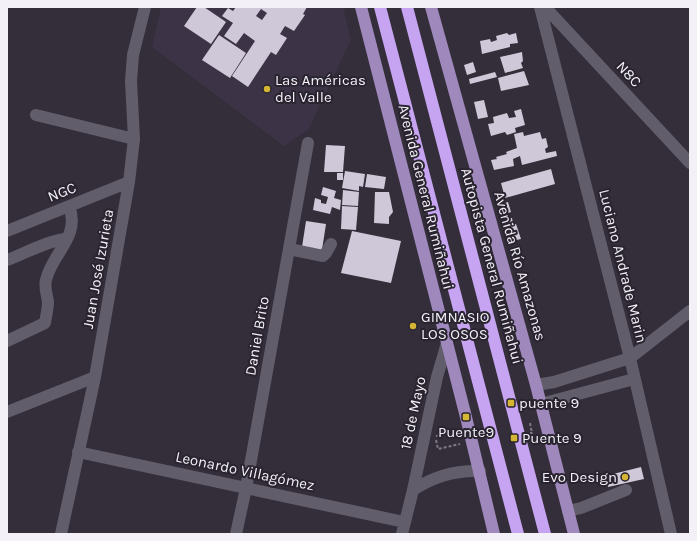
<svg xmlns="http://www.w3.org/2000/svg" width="697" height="541" viewBox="0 0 697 541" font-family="Karla,sans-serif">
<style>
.built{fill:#3c3446}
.building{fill:#cfc8d8;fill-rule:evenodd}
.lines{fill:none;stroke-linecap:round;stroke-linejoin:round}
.path{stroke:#7e7984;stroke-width:2;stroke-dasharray:3 2;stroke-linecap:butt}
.minor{stroke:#625d6a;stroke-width:12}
.major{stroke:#9f88bb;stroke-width:12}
.highway{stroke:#c7a4f1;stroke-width:12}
.poi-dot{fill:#d5b534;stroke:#29242f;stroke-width:1.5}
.labels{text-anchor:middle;stroke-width:4;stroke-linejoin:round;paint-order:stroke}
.street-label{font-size:15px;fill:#f3f0f8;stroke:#29242f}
.poi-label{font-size:15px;fill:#f3f0f8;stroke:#29242f;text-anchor:start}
</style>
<rect width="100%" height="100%" fill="#332e3a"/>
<!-- built -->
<path class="built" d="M161 7H343L351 40 308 130 284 146 152 47Z"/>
<!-- building -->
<path class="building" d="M197 7H204L226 22 211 44 184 26Z
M236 7H307L303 14 305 15 294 31 285 26 280 34 287 38 276 55 271 52 248 87 232 76 255 41 244 33 236 44 224 36 233 23 222 16 228 8 233 11ZM261 9 267 13 262 20 256 16Z
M507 33 509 35 516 33 518 43 510 44V47L482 54 480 41 490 39 491 42 497 40 496 36Z
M219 35 246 53 230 78 202 60Z
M522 52 523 61 521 63 523 68 505 73 500 57Z
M473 62 476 72 467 75 464 65Z
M524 71 529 85 501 91 498 78Z
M495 72 497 77 470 84 469 79Z
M484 100 488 117 478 119 474 102Z
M521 109 525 125 515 128 516 132 507 135 505 132 491 136 488 124 494 123 493 117 507 113 509 118 516 117 514 111Z
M523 132 524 136 540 132 542 139 546 138 548 147 545 149 546 153 556 151 557 156 522 165 520 156 513 159 514 166 494 170 491 160 497 159 496 157 507 154 506 152 517 148 514 134Z
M326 145 345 146 343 172H324Z
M551 169 555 184 505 198 501 183Z
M345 171 365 174 363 187 359 186V191L342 188Z
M337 173H343V180H337Z
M367 174 386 177 384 189 365 187Z
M323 187 336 191 334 198 341 200 340 210 332 207 330 214 313 210 315 198 321 200V203L326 204 328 197 321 195Z
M343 190 359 192 358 206 342 205Z
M375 192H389L393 212 389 217V224L374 223Z
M508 202 511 212 505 214 502 204Z
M342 206 358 207 356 230 341 229Z
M512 218 513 224H516L521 239 512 241 505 219Z
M306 221 326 224 322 250 302 247Z
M352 231 401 241 391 283 341 273Z
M641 467 644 479 608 487 605 476Z"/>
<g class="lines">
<!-- path -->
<path class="path" d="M530 423 532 433H530
M436 436 457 432
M436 440 438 449 460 444"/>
<!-- minor -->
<path class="minor" d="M540 7 630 358 671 534
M545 7 690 163
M36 115 134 139
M7 231 129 182
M289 249 323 256 326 253 331 244
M7 260C21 255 54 238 67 239
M7 341 45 323C46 316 48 309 48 302 47 294 44 287 46 280 52 253 81 237 69 206
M536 385 554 382 630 358 690 311
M541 404 634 379
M7 412 95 377
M78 452 404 522
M413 490C434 476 455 470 480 471
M568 511 581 508 626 490
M61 534 95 377 129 182 134 139 131 81 133 55 145 7
M236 534 246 488 308 143
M402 534 413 490 437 377 447 343"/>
<!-- major -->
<path class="major" d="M361 7 466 417 494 534
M431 7 536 385 574 534"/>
<!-- highway -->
<path class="highway" d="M380 7 518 534
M407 7 545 534"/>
</g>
<!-- markers -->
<g class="poi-dot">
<circle cx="267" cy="89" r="4"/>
<circle cx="413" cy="326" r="4"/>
<rect x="507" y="399" width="8" height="8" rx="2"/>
<rect x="462" y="413" width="8" height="8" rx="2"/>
<rect x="510" y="434" width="8" height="8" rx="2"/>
<circle cx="625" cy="477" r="4"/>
</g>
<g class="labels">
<!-- street labels -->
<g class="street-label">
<text transform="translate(629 74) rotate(47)" y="5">N8C</text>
<text transform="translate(62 192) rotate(-22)" y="5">NGC</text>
<text transform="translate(426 197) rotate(76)" y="5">Avenida General Rumiñahui</text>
<text transform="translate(492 266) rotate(75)" y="5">Autopista General Rumiñahui</text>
<text transform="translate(520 266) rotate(74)" y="5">Avenida Río Amazonas</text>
<text transform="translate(623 266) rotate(76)" y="5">Luciano Andrade Marin</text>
<text transform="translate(98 269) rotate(-80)" y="5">Juan José Izurieta</text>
<text transform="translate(257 336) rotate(-80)" y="5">Daniel Brito</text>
<text transform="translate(413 413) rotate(-78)" y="5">18 de Mayo</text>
<text transform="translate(245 471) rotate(12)" y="5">Leonardo Villagómez</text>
</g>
<!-- poi labels -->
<g class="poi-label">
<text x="275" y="85">Las Américas<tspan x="275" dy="17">del Valle</tspan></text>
<text x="421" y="322">GIMNASIO<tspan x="421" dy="17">LOS OSOS</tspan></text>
<text x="519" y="408">puente 9</text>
<text x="466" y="437" text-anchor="middle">Puente9</text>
<text x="522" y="443">Puente 9</text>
<text x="617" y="482" text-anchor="end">Evo Design</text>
</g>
</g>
<!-- border -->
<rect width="697" height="541" fill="none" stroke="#f3f0f8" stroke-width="16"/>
</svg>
